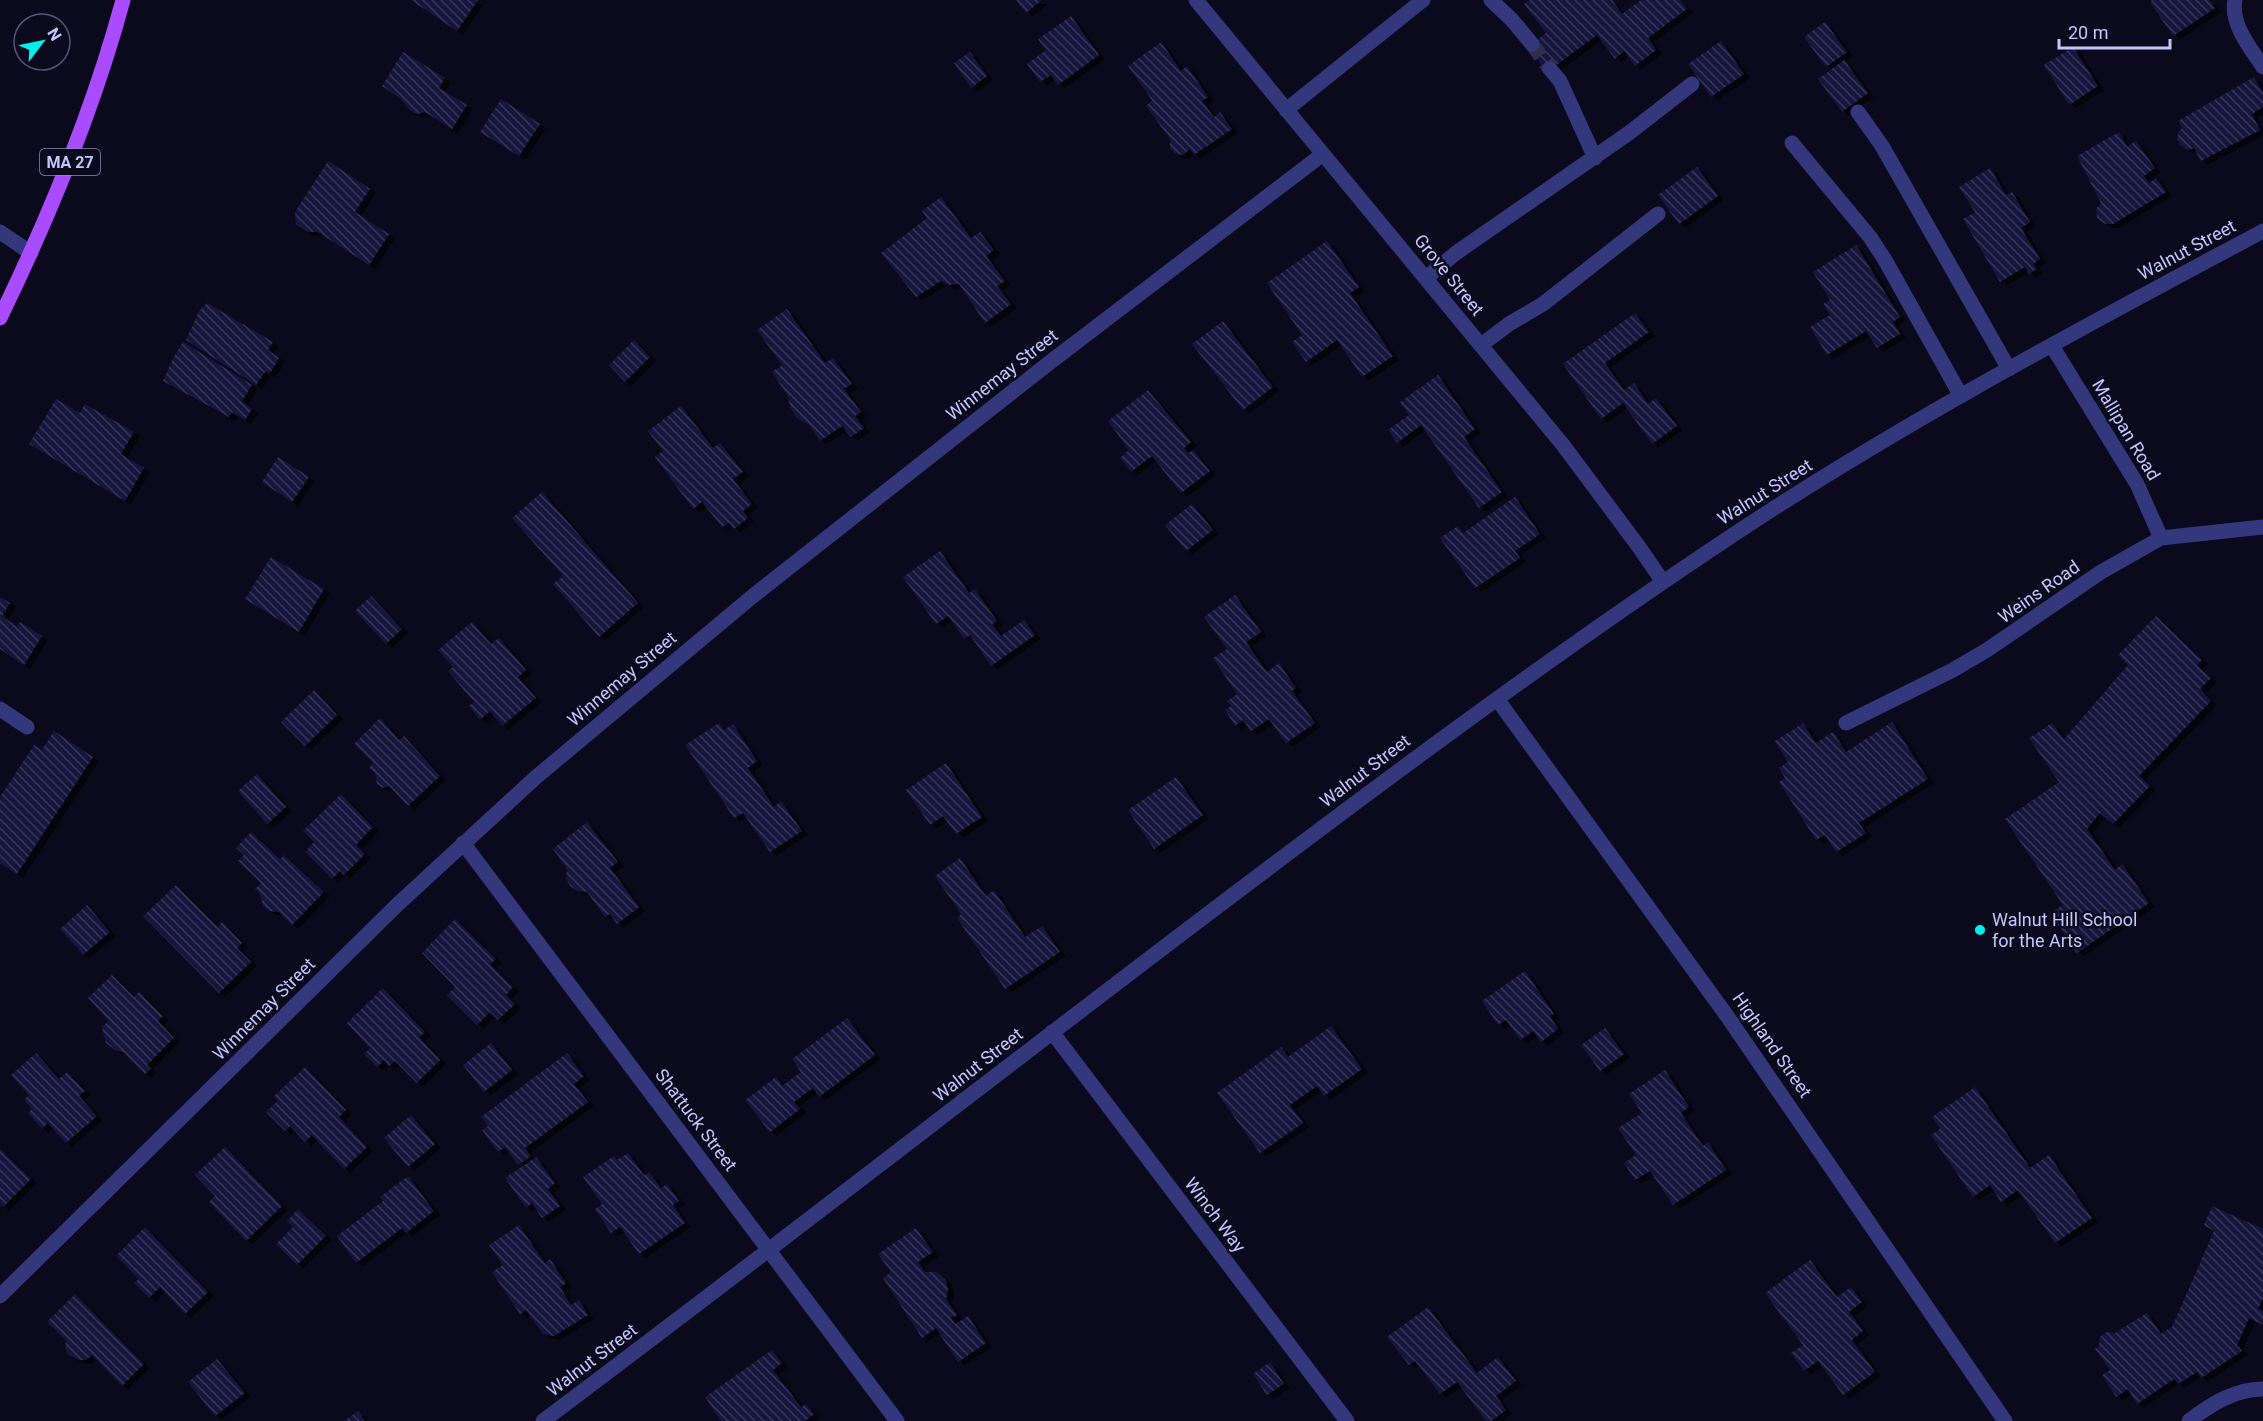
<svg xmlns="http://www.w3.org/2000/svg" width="2263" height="1421" viewBox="0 0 2263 1421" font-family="Roboto,sans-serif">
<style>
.building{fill:url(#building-back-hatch);filter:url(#shadow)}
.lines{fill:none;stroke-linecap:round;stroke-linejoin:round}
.minor-tunnel{stroke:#302f49;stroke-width:15;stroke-dasharray:15 8;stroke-linecap:butt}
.minor{stroke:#33387d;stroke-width:15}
.major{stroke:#a94cff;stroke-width:15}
.poi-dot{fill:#00f0ee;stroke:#0b0a1c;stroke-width:2}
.labels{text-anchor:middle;stroke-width:5;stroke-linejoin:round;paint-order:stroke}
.shield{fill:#0b0a1c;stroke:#8d8dbb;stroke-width:1.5}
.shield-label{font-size:16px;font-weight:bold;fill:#c5c5ff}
.street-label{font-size:18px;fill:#c5c5ff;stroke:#0b0a1c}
.poi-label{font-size:18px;fill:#c5c5ff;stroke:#0b0a1c;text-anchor:start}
</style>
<defs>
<pattern id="building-back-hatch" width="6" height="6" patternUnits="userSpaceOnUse" patternTransform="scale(1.5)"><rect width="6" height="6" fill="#19153e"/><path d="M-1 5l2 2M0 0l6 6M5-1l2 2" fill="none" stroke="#39365b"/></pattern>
<filter id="shadow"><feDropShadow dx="6" dy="4" stdDeviation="0" flood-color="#0009"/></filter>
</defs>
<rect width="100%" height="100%" fill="#0b0a1c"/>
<!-- building -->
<path class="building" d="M411 0H478L457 31Z
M1016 0H1042L1026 13Z
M1530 0H1612L1622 14 1641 0H1680L1687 9 1648 38 1656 50 1635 66 1624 51 1615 59 1597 35 1547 72 1528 47 1546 33 1524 4Z
M2152 0H2209L2215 8 2173 36 2150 2Z
M1071 16 1099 55 1058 85 1051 75 1040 82 1027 64 1046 50 1038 39Z
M1825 22 1847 52 1826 67 1804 37Z
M1721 41 1744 74 1711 97 1688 64Z
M1161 42 1181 71 1187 66 1208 97 1202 101 1214 117 1220 112 1232 129 1194 155 1190 149 1183 155 1176 154 1170 148V139L1146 106 1152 100 1128 66Z
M2073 47 2098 86 2069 105 2044 65Z
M403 52 445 78 439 88 467 105 452 129 425 112 417 114 410 111 401 99 382 86Z
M970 52 987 76 971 88 954 63Z
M1844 60 1868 93 1842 112 1818 79Z
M2254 77 2263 93V107L2252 114 2260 130 2201 161 2194 148 2188 150 2180 145 2177 140 2178 133 2182 128 2178 121Z
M501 99 540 124 519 156 480 132Z
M2119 132 2127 147 2136 141 2155 168 2144 176 2149 183 2156 178 2166 192 2113 224H2105L2097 218 2096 209 2101 203 2077 156Z
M328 161 370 189 355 212 389 234 369 265 318 232H307L296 224 295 212Z
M1697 167 1718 196 1679 224 1658 195Z
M1990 168 2006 195 2012 192 2030 222 2021 228 2040 259 2033 264 2037 269 2029 274 2025 267 2000 282 1963 219 1975 212 1959 187Z
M941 197 971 238 980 232 994 250 986 256 1005 281 997 286 1011 304 985 323 959 284 949 285 941 281 916 297 881 253 927 218 922 211Z
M1327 241 1359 287 1350 293 1393 356 1362 377 1337 340 1306 362 1292 342 1302 335 1267 283Z
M1856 245 1900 317 1893 322 1900 334 1877 348 1866 331 1827 355 1810 327 1830 315 1823 304 1830 300 1813 272Z
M207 303 273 342 268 350 279 358 270 373 265 372 256 385 186 340 199 311Z
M787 309 825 363 833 358 852 384 844 389 861 412 855 416 864 428 851 437 842 426 820 441 809 425 797 418 791 409 787 395 772 372 782 365 757 330Z
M1635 313 1649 332 1605 363 1624 390 1634 383 1648 404 1656 398 1677 426 1652 444 1623 403 1601 419 1563 364Z
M1223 321 1273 387 1243 410 1192 344Z
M634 340 650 357 625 382 609 365Z
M183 342 252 385 242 401 252 409 245 420 232 412 229 417 163 381 174 356Z
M1438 375 1475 429 1464 437 1502 492 1479 508 1421 425 1397 443 1388 430 1409 415 1400 402Z
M1148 390 1191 442 1184 448 1188 453 1193 450 1210 471 1181 493 1152 456 1131 472 1120 458 1129 450 1108 421Z
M56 399 80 413 85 404 134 432 121 454 144 468 125 501 29 444Z
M681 406 713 448 720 443 743 472 733 479 752 504 743 511 748 518 734 529 729 523 722 527 702 502 693 509 655 457 663 451 648 431Z
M278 457 309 477 292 502 262 482Z
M542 492 638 603 599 637 553 584 563 576 512 518Z
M1515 497 1540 534 1515 551 1520 558 1475 588 1440 538 1458 526 1463 533Z
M1192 504 1213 530 1186 551 1165 525Z
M940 551 969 593 975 589 997 621 992 624 1001 636 1024 620 1035 635 991 666 970 635 964 639 948 616 936 624 903 577Z
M271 557 324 589 299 632 245 599Z
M1235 595 1261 632 1246 642 1267 672 1279 663 1296 688 1292 691 1315 723 1286 743 1269 719 1251 731 1243 720 1235 726 1225 710 1231 706 1227 701 1237 694 1213 658 1227 649 1204 617Z
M371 596 402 629 386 644 355 611Z
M0 597 10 603 2 616 17 627 20 622 42 636 24 665 0 649Z
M2156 616 2202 660 2197 665 2211 678 2200 689 2211 701 2139 776 2150 786 2113 824 2100 813 2087 829 2115 870 2122 864 2149 903 2077 953 2050 913 2063 905 2005 819 2059 782 2029 738 2052 723 2064 739 2128 665 2118 655Z
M472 622 491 644 499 638 526 670 518 677 536 698 502 726 490 711 480 720 469 706 474 702 448 671 453 667 438 650Z
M314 690 337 715 305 746 281 722Z
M380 718 399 740 404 736 440 776 408 806 389 786 383 788 377 784 375 773 369 768 373 763 354 744Z
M1892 722 1928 779 1859 823 1866 833 1836 852 1825 835 1816 840 1779 782 1785 778 1779 768 1788 762 1775 741 1803 723 1816 743 1833 732 1846 752Z
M719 723 724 730 733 724 757 761 748 768 774 807 781 801 802 831 770 852 743 813 734 818 685 745Z
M54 731 93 757 17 874 0 863V797L34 745 42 750Z
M946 763 982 817 956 834 943 816 930 825 906 790Z
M257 774 286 807 267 824 238 791Z
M1176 777 1203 815 1154 849 1128 810Z
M341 794 373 827 356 845 365 854 344 875 340 871 332 879 305 852 314 842 303 831Z
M587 822 618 862 610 868 639 907 617 924 610 914 605 917 587 892 578 891 570 886 566 878 567 869 553 849Z
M251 832 280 859 284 855 324 892 292 925 279 912 269 911 263 906 260 894 255 889 261 883 238 861 244 855 236 848Z
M960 858 986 896 994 890 1025 937 1042 926 1060 952 1005 989 957 918 961 914 935 876Z
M176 885 218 927 222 922 242 943 237 948 251 962 219 993 143 916Z
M87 905 110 932 83 955 60 929Z
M455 919 496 959 490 964 513 987 506 995 515 1004 498 1020 490 1012 477 1025 447 995 455 987 422 953Z
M1525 971 1554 1014 1550 1016 1558 1029 1541 1042 1533 1031 1520 1040 1506 1020 1498 1025 1482 1001Z
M112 975 134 997 139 992 163 1016 158 1021 174 1038 147 1065 151 1069 145 1074 123 1052 115 1050 106 1043 102 1027 109 1021 88 998Z
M383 988 425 1032 419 1037 440 1060 417 1083 395 1061 389 1066 384 1060 377 1067 364 1054 370 1048 347 1023Z
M847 1018 875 1055 819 1097 813 1088 794 1102 800 1109 770 1132 745 1100 776 1077 782 1086 801 1072 792 1059Z
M1331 1026 1362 1069 1324 1096 1317 1086 1290 1105 1303 1123 1260 1153 1217 1093 1281 1047 1288 1057Z
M1605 1028 1624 1054 1600 1071 1581 1045Z
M491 1043 512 1070 484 1092 463 1065Z
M36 1053 59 1079 67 1072 85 1091 79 1096 97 1116 66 1143 48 1123 42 1129 28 1113 32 1109 24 1100 29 1095 11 1075Z
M567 1053 584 1076 574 1084 588 1102 525 1148 531 1156 518 1165 505 1147 498 1152 482 1130 488 1126 481 1117Z
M305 1067 346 1110 339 1117 367 1147 344 1169 312 1135 305 1142 290 1126 285 1131 266 1112 278 1101 274 1096Z
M1665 1070 1689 1107 1681 1113 1703 1146 1708 1142 1726 1170 1673 1205 1650 1171 1635 1180 1624 1163 1636 1155 1618 1128 1642 1113 1629 1094Z
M1975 1087 2030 1168 2049 1155 2092 1218 2055 1243 2018 1190 2001 1202 1990 1185 1973 1197 1931 1135 1940 1129 1932 1117Z
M411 1115 435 1144 408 1167 384 1138Z
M225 1147 282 1206 246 1241 209 1202 215 1196 195 1175Z
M0 1149 31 1179 3 1207 0 1204Z
M628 1153 644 1175 649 1172 661 1188 667 1184 679 1201 673 1205 685 1223 639 1254 620 1227 611 1233 595 1209 602 1204 583 1177 614 1156 617 1160Z
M536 1157 555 1183 548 1189 560 1206 542 1218 532 1203 526 1208 505 1178Z
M408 1176 434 1211 406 1233 402 1228 356 1263 337 1236 383 1201 380 1197Z
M2212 1206 2263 1229V1298L2258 1309 2263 1311V1325L2249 1318 2237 1345 2242 1351 2201 1378 2197 1372 2178 1384 2174 1379 2137 1404 2128 1389 2116 1397 2102 1375 2110 1370 2095 1349 2099 1346 2100 1337 2107 1332 2115 1333 2147 1313 2161 1334 2172 1327 2214 1231 2204 1225Z
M298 1209 326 1236 297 1265 276 1244 293 1227 287 1221Z
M519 1225 545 1263 550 1259 566 1283 560 1287 571 1305 579 1300 588 1315 554 1336 543 1334 526 1310 520 1314 492 1272 503 1265 489 1245Z
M145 1227 208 1292 185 1314 160 1287 149 1298 134 1283 139 1279 116 1256Z
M916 1228 933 1252 918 1262 925 1272H937L946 1280 948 1290 946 1299 957 1315 951 1318 955 1324 968 1316 986 1343 958 1362 936 1328 922 1338 883 1278 891 1272 878 1254Z
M1810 1260 1837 1297 1851 1287 1862 1302 1849 1312 1863 1331 1852 1340 1875 1372 1843 1395 1818 1361 1804 1371 1791 1353 1803 1345 1765 1293Z
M75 1294 144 1364 122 1386 92 1355 86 1360H79L69 1355 65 1349 66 1340 47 1322Z
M1428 1307 1477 1373 1498 1357 1516 1381 1496 1396 1506 1410 1491 1421H1486L1457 1382 1440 1394 1415 1361 1409 1365 1387 1337Z
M772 1350 782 1363 773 1370 801 1407 806 1404 814 1414 805 1421H721L705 1397Z
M217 1359 245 1393 215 1416 188 1382Z
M1270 1362 1284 1384 1267 1395 1253 1374Z
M358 1411 365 1421H344Z"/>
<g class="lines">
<!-- minor-tunnel -->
<path class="minor-tunnel" d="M1532 44 1550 69"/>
<!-- minor -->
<path class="minor" d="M1196 0 1563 445 1639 547 1663 582
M1491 0 1512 20 1532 44
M2235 0C2230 24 2251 49 2263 67
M1550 69 1560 81 1595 158
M1286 110 1423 0
M1858 112 1882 146 2009 369
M1792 143 1870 237 1885 260 1961 396
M0 232 31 253
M1426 278 1456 253 1629 133 1692 84
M1481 345 1509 324 1543 304 1658 214
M2052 346 2137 484 2161 538
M1497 699 1727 1016 2005 1421
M0 709 27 727
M1846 723 1953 670 1987 650 2101 572 2161 538 2263 527
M463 843 897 1421
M1052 1032 1347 1421
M0 1296 397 905 535 778 753 596 1049 363 1323 154
M543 1421C759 1259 972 1093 1188 929 1366 794 1546 659 1733 535 1903 422 2084 327 2263 231
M2189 1421C2211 1404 2235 1389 2263 1389"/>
<!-- major -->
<path class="major" d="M0 318C50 215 93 111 123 0"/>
</g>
<!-- markers -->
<circle class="poi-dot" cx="1980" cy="930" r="6"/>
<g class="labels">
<!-- shield labels -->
<rect class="shield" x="40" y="149" width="60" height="26" rx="4.5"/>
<g class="shield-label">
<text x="70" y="168">MA 27</text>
</g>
<!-- street labels -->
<g class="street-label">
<text transform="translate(2187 250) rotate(-28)" y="6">Walnut Street</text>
<text transform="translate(1449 275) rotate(51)" y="6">Grove Street</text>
<text transform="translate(1002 375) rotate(-38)" y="6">Winnemay Street</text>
<text transform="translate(2126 430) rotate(59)" y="6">Mallipan Road</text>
<text transform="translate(1765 492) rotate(-32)" y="6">Walnut Street</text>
<text transform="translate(2039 592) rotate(-35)" y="6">Weins Road</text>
<text transform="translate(622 679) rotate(-40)" y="6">Winnemay Street</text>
<text transform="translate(1365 771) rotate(-37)" y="6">Walnut Street</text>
<text transform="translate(264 1009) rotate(-45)" y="6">Winnemay Street</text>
<text transform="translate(1772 1045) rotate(55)" y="6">Highland Street</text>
<text transform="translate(978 1065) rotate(-38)" y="6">Walnut Street</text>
<text transform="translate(696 1120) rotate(53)" y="6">Shattuck Street</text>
<text transform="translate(1215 1215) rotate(53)" y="6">Winch Way</text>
<text transform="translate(592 1360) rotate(-37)" y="6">Walnut Street</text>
</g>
<!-- poi labels -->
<g class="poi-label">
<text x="1992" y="926">Walnut Hill School<tspan x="1992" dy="21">for the Arts</tspan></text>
</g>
</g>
<!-- north arrow -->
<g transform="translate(42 42) rotate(58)"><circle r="28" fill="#0b0a1c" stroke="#555577" stroke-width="1.5"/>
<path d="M0-4.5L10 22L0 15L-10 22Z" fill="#00f0ee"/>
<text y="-9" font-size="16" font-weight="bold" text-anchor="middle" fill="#c5c5ff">N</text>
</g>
<!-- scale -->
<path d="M2059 39v9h111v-9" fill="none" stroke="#c5c5ff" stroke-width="3"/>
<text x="2068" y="39" font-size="18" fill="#c5c5ff" stroke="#0b0a1c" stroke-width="4.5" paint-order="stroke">20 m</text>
</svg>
